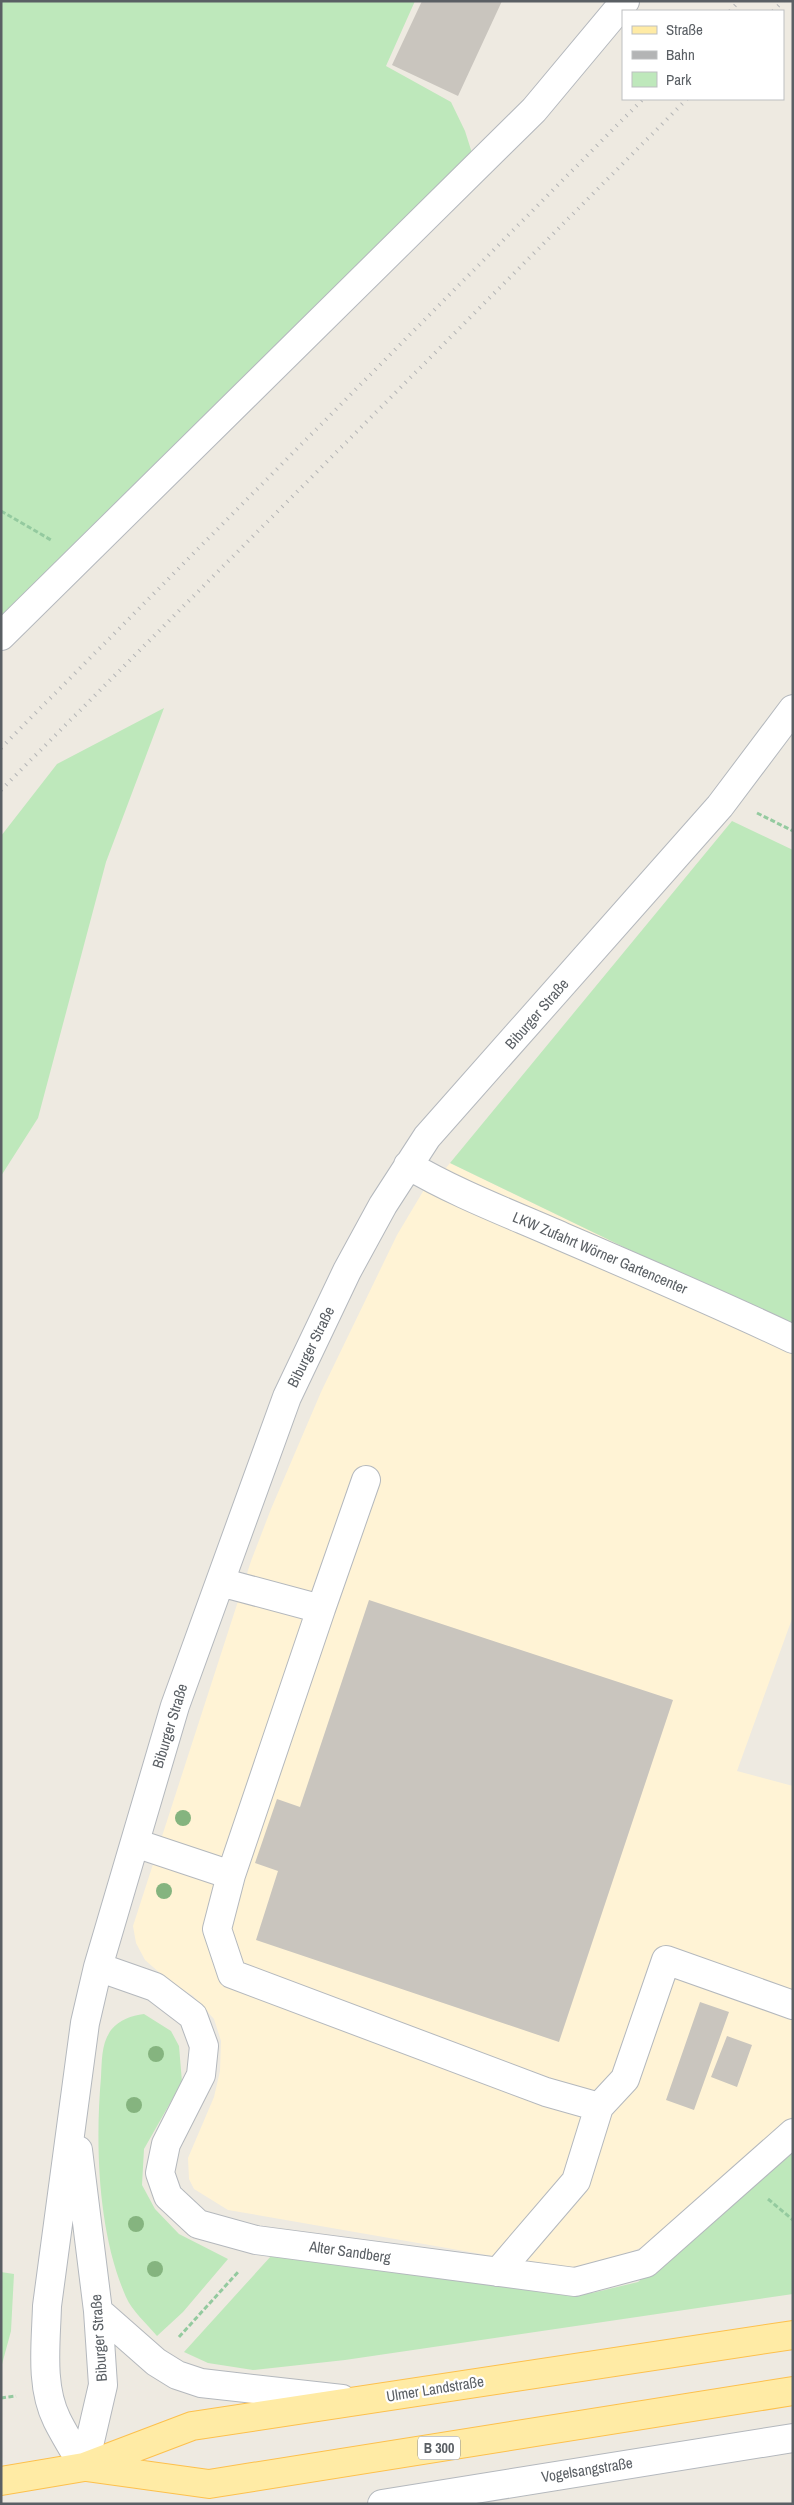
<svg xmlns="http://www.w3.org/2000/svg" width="794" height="2505" viewBox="0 0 794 2505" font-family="'Archivo Narrow',sans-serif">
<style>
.commercial{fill:#fff3d5}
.green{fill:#bee8bb}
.building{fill:#c9c5be}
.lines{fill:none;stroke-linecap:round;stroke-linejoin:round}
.minor-casing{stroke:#b4b8bd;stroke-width:30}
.major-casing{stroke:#fdc04c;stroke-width:30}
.path{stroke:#94ca9f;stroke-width:3;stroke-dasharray:5 2.5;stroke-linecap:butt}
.minor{stroke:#fff;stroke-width:28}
.major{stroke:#ffeba5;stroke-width:28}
.rail{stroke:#b3b4b5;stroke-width:4;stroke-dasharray:1 6;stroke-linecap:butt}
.tree{fill:#85b47f}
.labels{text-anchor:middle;stroke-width:4.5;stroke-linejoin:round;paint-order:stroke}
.shield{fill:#fff;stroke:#8c8f92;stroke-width:1}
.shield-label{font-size:14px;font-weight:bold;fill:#5a5f64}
.street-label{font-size:15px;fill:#5a5f64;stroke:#fff}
</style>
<rect width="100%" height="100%" fill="#eeeae1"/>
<!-- commercial -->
<path class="commercial" d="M450 1163 793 1329V1616L737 1771 793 1786V2116L733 2173 649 2244 603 2264 562 2268 228 2210 194 2189 189 2179 188 2158 214 2097 220 2071 221 2041 214 2019 193 1996 169 1981 145 1960 136 1943 133 1926 251 1561 271 1509 321 1392 397 1235 431 1178V1186Z"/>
<!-- green -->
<path class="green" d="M1 1H415L386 66 451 102 465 131 472 153 1 618Z
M164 708 106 862 38 1118 1 1176V836L57 764Z
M732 821 793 850V1329L450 1163Z
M144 2014 171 2031 179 2046 182 2082 144 2149 142 2185 155 2209 179 2234 228 2259 183 2312 157 2336C147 2324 132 2311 126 2297 98 2233 95 2146 101 2077 102 2061 101 2044 111 2030 120 2019 131 2016 144 2014Z
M793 2151V2294L345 2360 253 2370 208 2363 184 2352 272 2255 460 2281 592 2293 638 2282Z
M1 2272 14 2274 11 2331 1 2368Z"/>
<!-- building -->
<path class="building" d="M422 1H502L458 96 392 65Z
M369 1600 673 1700 559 2042 256 1940 278 1871 255 1863 277 1799 300 1807Z
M700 2002 729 2012 694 2110 666 2100Z
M727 2036 752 2045 737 2087 711 2077Z"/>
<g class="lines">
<!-- minor casing -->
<g class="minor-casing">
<path id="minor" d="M1 636 534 110 625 1
M408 1165C457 1194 511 1214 563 1237 640 1270 717 1303 793 1339
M220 1582 321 1609 231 1875
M321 1609 366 1480
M135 1843 231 1875 217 1929 232 1974 546 2092 599 2107 625 2079 666 1960 793 2005
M98 1967 155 1987 193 2016 204 2046 201 2075 166 2144 160 2173 168 2196 198 2224 256 2240 575 2282 646 2263 793 2133
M78 2150 98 2311 103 2385 84 2467
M498 2272 576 2181 599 2107
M98 2311 156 2362 177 2375 201 2383 342 2399
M84 2467C75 2452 65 2436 57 2420 40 2386 46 2343 47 2306L85 2023 98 1967 175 1706 287 1397 347 1271 383 1205 427 1137 720 806 793 709
M382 2504 793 2438"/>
</g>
<!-- major casing -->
<g class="major-casing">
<path id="major" d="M86 2467 209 2484 793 2391
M1 2481 84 2467 192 2426 793 2335"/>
</g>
<!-- path -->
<path class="path" d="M1 511 51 540
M757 813 793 831
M768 2199 793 2220
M179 2337 239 2271
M1 2398 16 2396"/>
<!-- minor -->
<use href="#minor" class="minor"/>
<!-- major -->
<use href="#major" class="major"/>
<!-- rail -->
<path class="rail" d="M730 11 739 1
M773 11 783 1
M1 748 643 99
M1 790 687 99"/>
</g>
<!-- trees -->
<g class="tree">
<circle cx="183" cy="1818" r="8"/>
<circle cx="164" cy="1891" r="8"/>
<circle cx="156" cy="2054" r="8"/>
<circle cx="134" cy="2105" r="8"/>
<circle cx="136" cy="2224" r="8"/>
<circle cx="155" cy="2269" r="8"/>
</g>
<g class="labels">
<!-- shield labels -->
<rect class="shield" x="418" y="2436.5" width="42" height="23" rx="4"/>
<g class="shield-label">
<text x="439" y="2453">B 300</text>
</g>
<!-- street labels -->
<g class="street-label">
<text transform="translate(537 1014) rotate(-49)" y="5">Biburger Straße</text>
<text transform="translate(600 1253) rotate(23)" y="5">LKW Zufahrt Wörner Gartencenter</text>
<text transform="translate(311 1347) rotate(-64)" y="5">Biburger Straße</text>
<text transform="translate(170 1726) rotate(-73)" y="5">Biburger Straße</text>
<text transform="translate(350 2252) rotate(8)" y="5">Alter Sandberg</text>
<text transform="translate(99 2338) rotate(-94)" y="5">Biburger Straße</text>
<text transform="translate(435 2389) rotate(-9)" y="5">Ulmer Landstraße</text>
<text transform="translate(587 2470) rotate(-9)" y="5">Vogelsangstraße</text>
</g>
</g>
<!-- border -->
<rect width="794" height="2505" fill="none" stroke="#5a5f64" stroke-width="5"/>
<!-- legend -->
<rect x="622" y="10" width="162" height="90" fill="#ffffff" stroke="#bdbfc1"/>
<rect x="632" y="26" width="25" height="8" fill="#ffeba5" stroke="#bdbfc1"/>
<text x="666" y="35" font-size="15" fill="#5a5f64">Straße</text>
<rect x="632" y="51" width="25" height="8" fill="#b3b4b5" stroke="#bdbfc1"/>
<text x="666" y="60" font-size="15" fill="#5a5f64">Bahn</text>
<rect x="632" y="72" width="25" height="15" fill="#bee8bb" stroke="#bdbfc1"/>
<text x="666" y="85" font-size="15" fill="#5a5f64">Park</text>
</svg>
